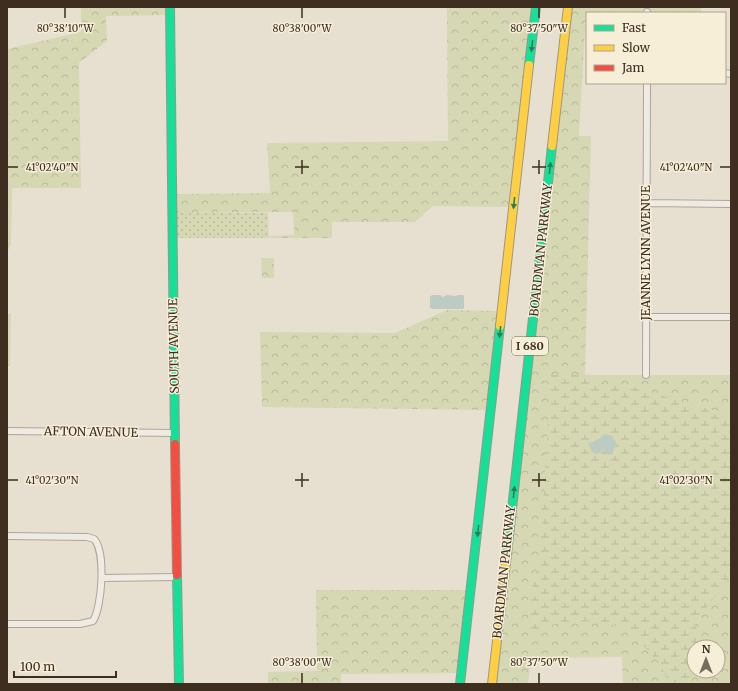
<svg xmlns="http://www.w3.org/2000/svg" width="738" height="691" viewBox="0 0 738 691" font-family="Merriweather,serif">
<style>
.grass{fill:url(#grass-dots)}
.forest{fill:url(#forest-crowns);fill-rule:evenodd}
.wetland{fill:url(#wetland-marsh)}
.water{fill:#bcccc2}
.lines{fill:none;stroke-linecap:round;stroke-linejoin:round}
.street-casing{stroke:#ada599;stroke-width:8}
.fast-casing{stroke:#9c958a;stroke-width:10}
.slow-casing{stroke:#9c958a;stroke-width:10}
.jam-casing{stroke:#9c958a;stroke-width:10}
.street{stroke:#efebe3;stroke-width:6}
.fast{stroke:#16e098;stroke-width:8}
.slow{stroke:#ffcf43;stroke-width:8}
.jam{stroke:#f24e42;stroke-width:8}
.oneway{fill:#2b7e56}
.ticks{fill:none;stroke:#3d2e20;stroke-width:1.5}
.labels{text-anchor:middle;stroke-width:3;stroke-linejoin:round;paint-order:stroke}
.shield{fill:#f7eed8;stroke:#756857;stroke-width:1}
.shield-label{font-size:11px;font-weight:bold;fill:#3d2e20}
.street-label{font-size:12px;fill:#3d2e20;stroke:#f7eed8}
.ticks-label{font-size:10px;text-anchor:middle;fill:#3d2e20;stroke:#f7eed8;stroke-width:3;stroke-linejoin:round;paint-order:stroke}
</style>
<defs>
<pattern id="grass-dots" width="8" height="8" patternUnits="userSpaceOnUse"><rect width="8" height="8" fill="#d6d7b3"/><path d="M2 2h.1M6 6h.1" fill="none" stroke="#b9b99a" stroke-width="1.8" stroke-linecap="round"/></pattern>
<pattern id="forest-crowns" width="20" height="18" patternUnits="userSpaceOnUse"><rect width="20" height="18" fill="#d6d7b3"/><path d="M2 6a3 3 0 1 1 6 0M12 15a3 3 0 1 1 6 0" fill="none" stroke="#b9b99a"/></pattern>
<pattern id="wetland-marsh" width="20" height="14" patternUnits="userSpaceOnUse"><rect width="20" height="14" fill="#d6d7b3"/><path d="M1 5h8M5 5V1M11 12h8M15 12V8" fill="none" stroke="#b9b99a"/></pattern>
</defs>
<rect width="100%" height="100%" fill="#e7e0d1"/>
<!-- grass -->
<path class="grass" d="M171 213H268L269 238H172Z"/>
<!-- forest -->
<path class="forest" d="M81 7H170V15L106 16 107 41 79 63 81 188H12L11 244 7 252V49L81 32Z
M447 7H536L514 207 433 206 415 222H332V238H269L270 236 294 235 293 212 171 213V194L270 193 267 143 448 141Z
M568 7H701V12H586L579 136H591L585 375H731V684H623L622 657 531 658 528 684H492ZM694 647H718V671H694Z
M261 258H274V278H262Z
M447 310 502 311 491 410 262 407 260 332 395 333Z
M7 314H11L10 366H7Z
M316 590H471L462 673 341 674V684H268V672L317 671Z"/>
<!-- wetland -->
<path class="wetland" d="M551 375H585L597 383 631 386 679 401 731 415V577L709 604 695 626 705 644 704 647H694V671H696L690 684H665L667 679 661 665 628 629 599 622 571 621 555 624 528 633 531 591 540 555Z"/>
<!-- water -->
<path class="water" d="M432 295H441L442 297 447 295 456 296 458 295H463L464 296V309H433L430 308V297Z
M605 434 612 436 617 444 613 451V454L608 455 605 450 597 454 592 452 588 443C595 442 599 439 605 434Z"/>
<g class="lines">
<!-- street casing -->
<g class="street-casing">
<path id="street" d="M647 13V12
M725 73 731 74
M646 203 731 204
M646 317H731
M646 375 647 83
M7 431 175 433
M7 536 87 537 94 539C106 552 102 607 93 621L80 624H7
M102 578 177 577"/>
</g>
<!-- fast casing -->
<g class="fast-casing">
<path id="fast" d="M170 7 175 444
M529 65 536 7
M507 554 552 146
M177 575 179 684
M460 684 500 326"/>
</g>
<!-- slow casing -->
<g class="slow-casing">
<path id="slow" d="M552 146 568 7
M500 326 529 65
M492 684 507 554"/>
</g>
<!-- jam casing -->
<g class="jam-casing">
<path id="jam" d="M175 444 177 575"/>
</g>
<!-- street -->
<use href="#street" class="street"/>
<!-- fast -->
<use href="#fast" class="fast"/>
<!-- slow -->
<use href="#slow" class="slow"/>
<!-- jam -->
<use href="#jam" class="jam"/>
</g>
<!-- one-way arrows -->
<defs><path id="oneway-solid" d="M-6-.8H1V-3.2L6.5 0L1 3.2V.8H-6Z"/></defs>
<g class="oneway">
<use href="#oneway-solid" transform="translate(532 46) rotate(96)"/>
<use href="#oneway-solid" transform="translate(550 168) rotate(-84)"/>
<use href="#oneway-solid" transform="translate(514 203) rotate(96)"/>
<use href="#oneway-solid" transform="translate(500 332) rotate(96)"/>
<use href="#oneway-solid" transform="translate(514 492) rotate(-84)"/>
<use href="#oneway-solid" transform="translate(478 531) rotate(96)"/>
</g>
<!-- ticks -->
<path class="ticks" d="M65 8V18M302 8V18M539 8V18M302 160V174M539 160V174M8 167H18M295 167H309M532 167H546M720 167H730M302 473V487M539 473V487M8 480H18M295 480H309M532 480H546M720 480H730M302 673V683M539 673V683"/>
<g class="labels">
<!-- shield labels -->
<rect class="shield" x="512" y="337" width="36" height="18" rx="3"/>
<g class="shield-label">
<text x="530" y="350">I 680</text>
</g>
<!-- street labels -->
<g class="street-label">
<text transform="translate(541 250) rotate(-84)" y="4">BOARDMAN PARKWAY</text>
<text transform="translate(646 253) rotate(-90)" y="4">JEANNE LYNN AVENUE</text>
<text transform="translate(174 346) rotate(-91)" y="4">SOUTH AVENUE</text>
<text transform="translate(91 432) rotate(1)" y="4">AFTON AVENUE</text>
<text transform="translate(504 572) rotate(-84)" y="4">BOARDMAN PARKWAY</text>
</g>
</g>
<g class="ticks-label">
<text x="65" y="32">80°38'10"W</text>
<text x="302" y="32">80°38'00"W</text>
<text x="539" y="32">80°37'50"W</text>
<text x="52" y="171">41°02'40"N</text>
<text x="686" y="171">41°02'40"N</text>
<text x="52" y="484">41°02'30"N</text>
<text x="686" y="484">41°02'30"N</text>
<text x="302" y="666">80°38'00"W</text>
<text x="539" y="666">80°37'50"W</text>
</g>
<!-- border -->
<rect width="738" height="691" fill="none" stroke="#3d2e20" stroke-width="16"/>
<!-- legend -->
<rect x="586" y="12" width="140" height="72" fill="#f7eed8" stroke="#ada18e"/>
<rect x="594" y="25" width="20" height="6" fill="#16e098" stroke="#ada18e"/>
<text x="622" y="32" font-size="12" fill="#3d2e20">Fast</text>
<rect x="594" y="45" width="20" height="6" fill="#ffcf43" stroke="#ada18e"/>
<text x="622" y="52" font-size="12" fill="#3d2e20">Slow</text>
<rect x="594" y="65" width="20" height="6" fill="#f24e42" stroke="#ada18e"/>
<text x="622" y="72" font-size="12" fill="#3d2e20">Jam</text>
<!-- north arrow -->
<g transform="translate(706 659)"><circle r="19" fill="#f7eed8" stroke="#ada18e"/>
<path d="M0-3L7 15L0 10L-7 15Z" fill="#786c5e"/>
<text y="-6" font-size="11" font-weight="bold" text-anchor="middle" fill="#3d2e20">N</text>
</g>
<!-- scale -->
<path d="M14 671v6h102v-6" fill="none" stroke="#3d2e20" stroke-width="2"/>
<text x="20" y="671" font-size="12" fill="#3d2e20" stroke="#f7eed8" stroke-width="3" paint-order="stroke">100 m</text>
</svg>
